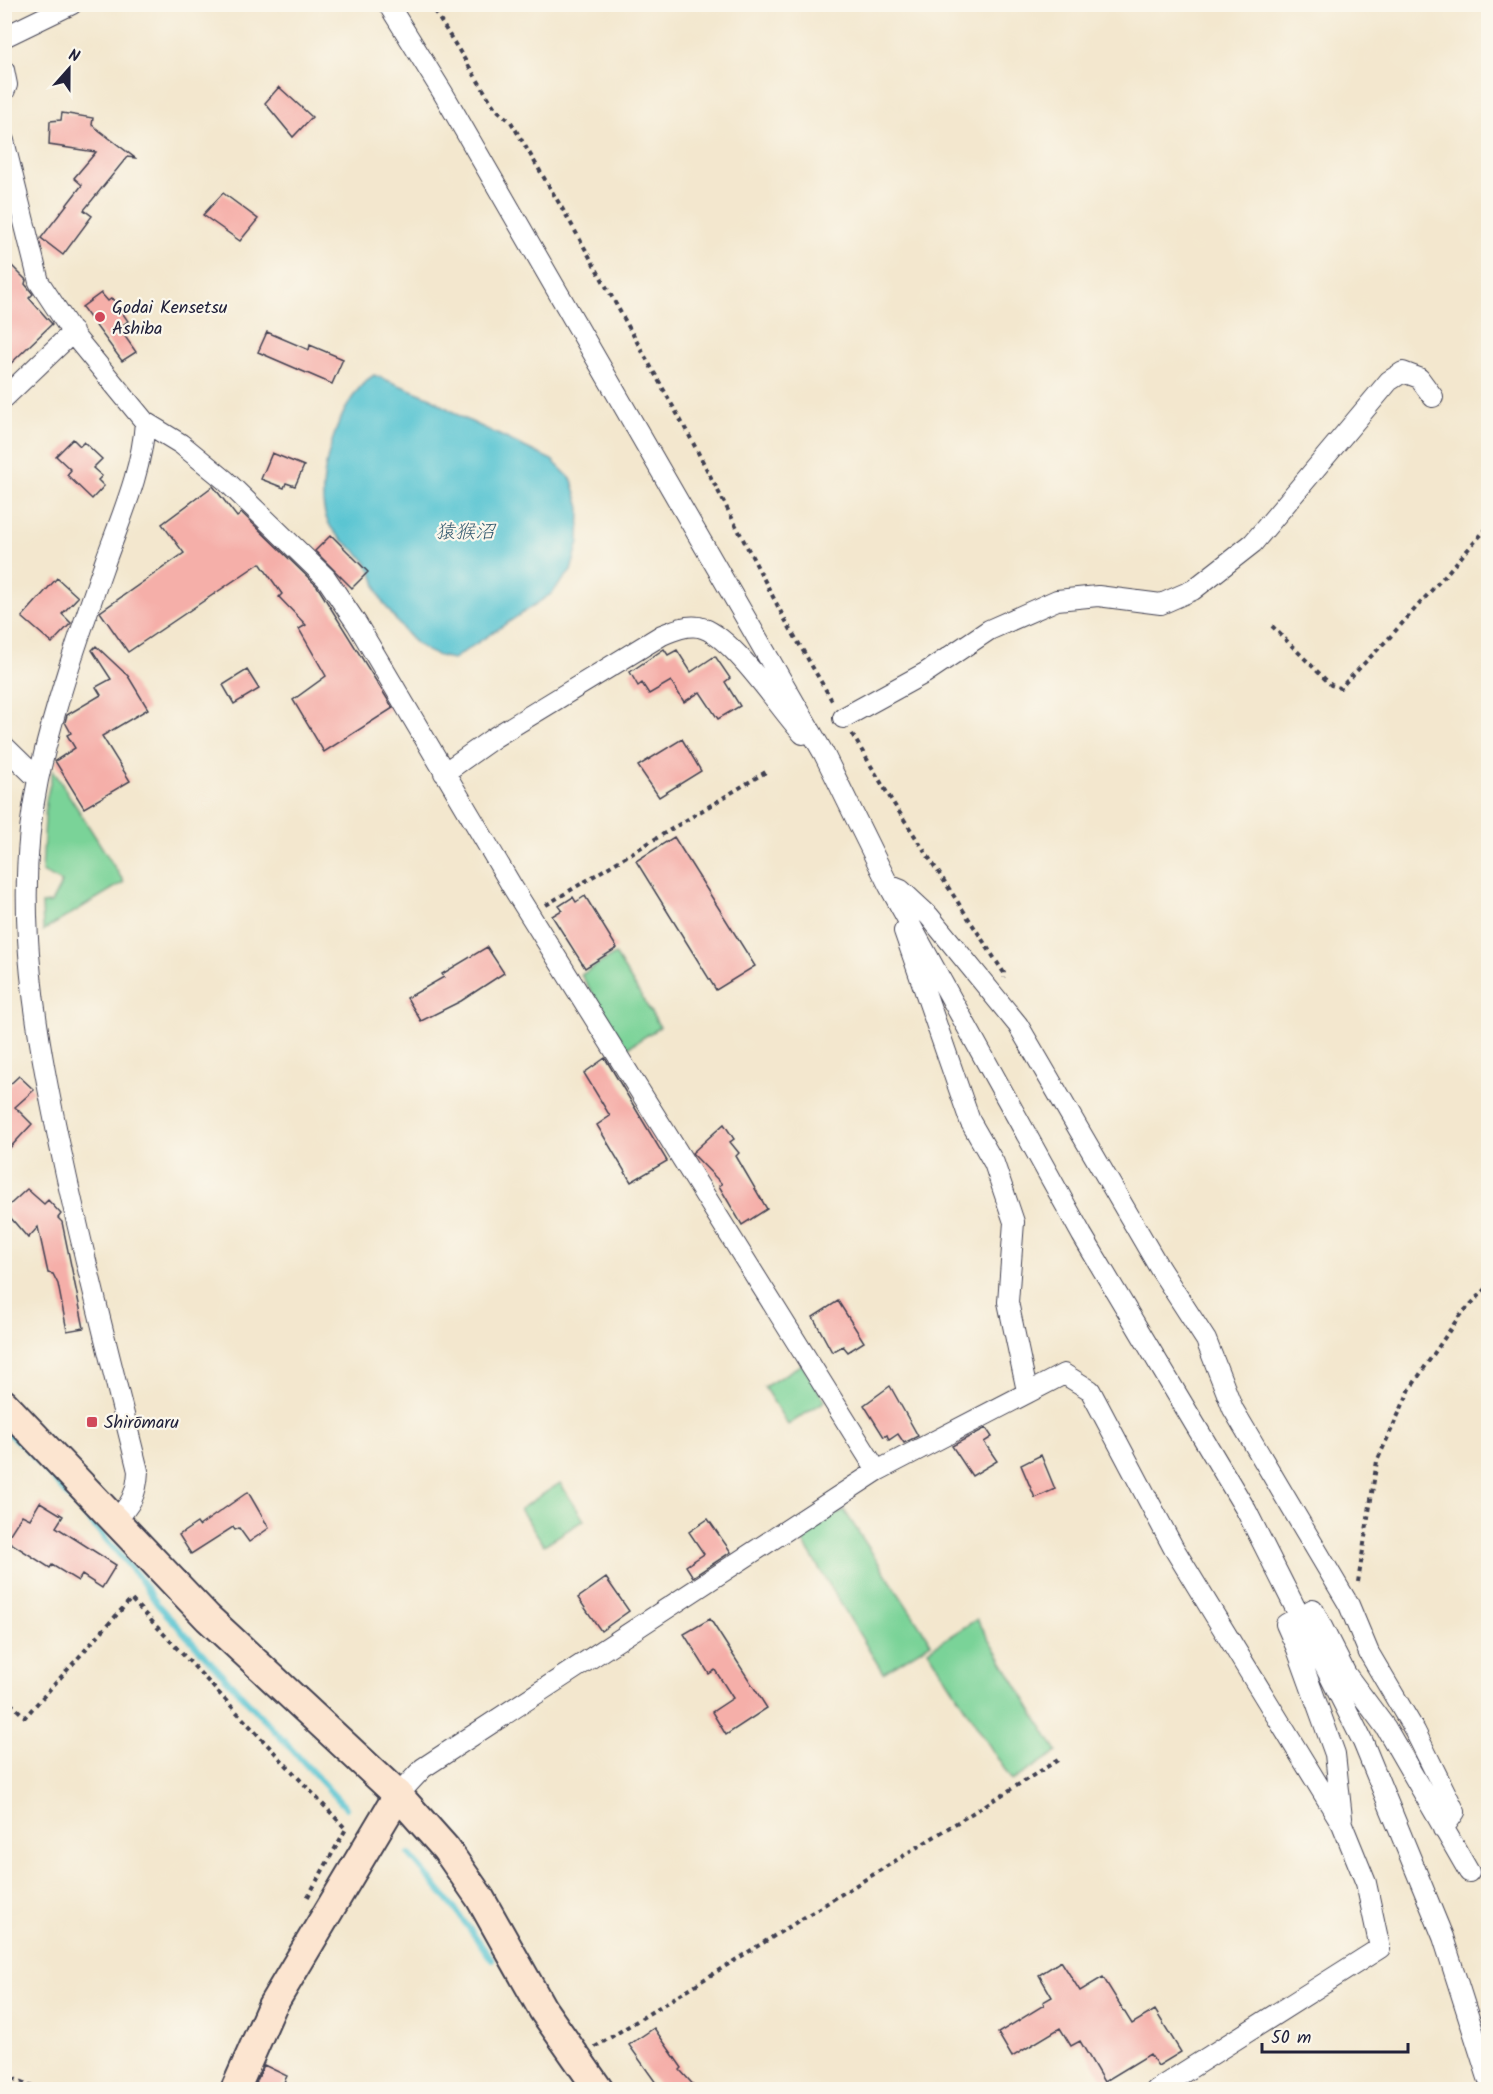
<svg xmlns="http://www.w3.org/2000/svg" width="1493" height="2094" viewBox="0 0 1493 2094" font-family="Kalam,'Klee One',sans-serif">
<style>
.green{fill:#7ad398;stroke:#4e7a6a;stroke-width:1.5}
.water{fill:#58c4d2;stroke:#3d7386;stroke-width:1.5}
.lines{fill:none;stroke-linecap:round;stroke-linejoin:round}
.stream{stroke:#58c4d2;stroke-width:6}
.building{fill:#f5afa9}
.street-casing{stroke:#414051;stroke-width:22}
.secondary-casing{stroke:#414051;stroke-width:32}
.path{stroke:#414051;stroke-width:4;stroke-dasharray:4.5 4.5;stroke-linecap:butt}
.street{stroke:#fff;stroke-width:20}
.secondary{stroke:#fce5d0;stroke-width:28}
.poi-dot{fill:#d1495b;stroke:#fbf7ec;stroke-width:2}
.labels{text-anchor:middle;stroke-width:4.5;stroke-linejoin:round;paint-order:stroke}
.poi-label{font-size:18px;fill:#22223b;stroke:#fbf7ec;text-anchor:start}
.water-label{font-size:20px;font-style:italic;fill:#355b70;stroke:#fbf7ec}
</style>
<rect width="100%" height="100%" fill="#fbf7ec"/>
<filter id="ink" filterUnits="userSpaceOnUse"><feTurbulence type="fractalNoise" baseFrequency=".0167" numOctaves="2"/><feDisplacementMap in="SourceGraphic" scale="12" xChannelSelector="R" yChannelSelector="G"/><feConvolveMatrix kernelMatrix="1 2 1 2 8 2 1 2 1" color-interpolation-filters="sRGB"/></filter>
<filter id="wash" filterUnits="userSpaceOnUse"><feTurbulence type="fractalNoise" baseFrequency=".008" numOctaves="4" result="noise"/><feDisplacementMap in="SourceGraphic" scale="24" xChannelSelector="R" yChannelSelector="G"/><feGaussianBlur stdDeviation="1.35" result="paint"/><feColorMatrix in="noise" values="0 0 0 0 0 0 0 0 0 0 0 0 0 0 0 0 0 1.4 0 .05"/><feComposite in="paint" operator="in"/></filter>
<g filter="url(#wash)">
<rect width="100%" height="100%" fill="#f3e7ce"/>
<!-- green -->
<path class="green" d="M53 770 124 882 43 931 42 904 51 903 62 882 42 872 46 801Z
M615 954 660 1027 627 1048 581 975Z
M802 1364 825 1401 788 1425 764 1387Z
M560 1483 584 1520 544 1545 520 1509Z
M844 1510 931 1643 883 1673 800 1537Z
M977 1619 1057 1752 1012 1781 928 1650Z"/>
<!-- water -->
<path class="water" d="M374 375 431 398 461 417 552 460 572 480 580 508 579 542 571 571 551 594 453 659C423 655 410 640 393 616 389 610 383 604 380 597 376 589 375 579 371 571 362 549 336 542 327 520 312 483 340 395 374 375Z"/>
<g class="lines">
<!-- stream -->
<path class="stream" d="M4 1430 26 1448 138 1576 158 1605 346 1808
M409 1854 455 1909 492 1960"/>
</g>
<g id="blocks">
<!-- building -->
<path class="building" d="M279 87 312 117 293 137 265 103Z
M62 113 93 118 92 125 135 158 127 157 84 210 92 216 63 255 41 238 82 185 74 178 96 152 49 145 50 121 61 120Z
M223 193 258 219 240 241 203 215Z
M4 258 26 280 25 284 33 294 29 298 52 324 4 370Z
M101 293 108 301 112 298 128 321 119 328 136 352 122 361 82 307Z
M267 332 309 350 310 345 343 359 332 384 258 352Z
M73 439 80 446 84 442 102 459 93 468 102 476 98 480 104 486 92 499 67 475 71 470 56 456Z
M272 453 304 466 295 486 286 483 284 488 261 479Z
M213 486 237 517 242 513 317 586 393 708 324 752 293 700 326 676 299 629 306 625 279 597 282 594 260 563 128 652 100 612 184 553 162 524Z
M331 535 368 572 352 588 315 551Z
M57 578 78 597 62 614 71 623 52 643 22 617Z
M96 646 128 676 148 709 102 736 130 781 84 808 55 761 75 748 67 735 71 733 65 722 67 715 101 695 96 687 111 679 92 650Z
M664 649 668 655 677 650 691 672 715 656 730 678 725 682 740 706 718 719 700 692 684 702 671 681 649 694 642 683 638 686 630 672Z
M247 670 259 689 234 704 223 685Z
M682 739 701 771 659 797 638 766Z
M674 837 755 966 716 990 636 861Z
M585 896 617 948 585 968 552 916 562 910 559 906 573 897 576 902Z
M487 947 504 973 461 1001 421 1021 407 998 444 977 442 974Z
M605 1058 667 1161 631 1182 597 1125 610 1116 584 1073Z
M19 1076 34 1090 15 1107 32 1124 4 1154V1090Z
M724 1124 734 1139 730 1142 739 1153 736 1156 767 1209 742 1225 719 1186 722 1184 692 1153Z
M27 1189 44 1204 48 1200 61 1214 58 1218 62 1222 84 1328 67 1331 58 1284 53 1274 48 1273 38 1227 28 1238 4 1210Z
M838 1301 864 1342 848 1352 843 1346 832 1352 813 1317Z
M890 1386 918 1436 904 1443 898 1434 889 1440 887 1435 884 1437 864 1405Z
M986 1428 992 1437 984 1442 997 1461 972 1476 952 1446Z
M1041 1455 1055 1489 1035 1498 1021 1465Z
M248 1492 269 1528 249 1542 239 1528 235 1530 233 1527 191 1554 179 1535 197 1523 199 1526Z
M40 1502 63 1516 56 1527 116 1565 102 1588 82 1575 78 1581 52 1565 50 1568 6 1540 22 1515 30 1519Z
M708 1519 731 1552 693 1577 686 1566 704 1554 689 1532Z
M606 1578 629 1611 601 1631 578 1598Z
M710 1619 767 1708 726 1735 712 1712 733 1698 715 1670 709 1674 684 1634Z
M1061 1961 1080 1991 1103 1977 1132 2024 1155 2010 1181 2052 1158 2066 1150 2054 1104 2082 1080 2041 1071 2046 1060 2028 1012 2057 998 2033 1044 2005 1043 2002 1052 1997 1039 1975Z
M654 2028 682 2068 680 2070 698 2090H661L629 2045Z
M264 2065 287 2076 280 2090H268L256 2083Z"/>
</g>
</g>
<g filter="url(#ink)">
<use href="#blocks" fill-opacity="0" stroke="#414051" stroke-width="1.5"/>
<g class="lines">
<!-- street casing -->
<g class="street-casing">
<path id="street" d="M388 4 443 93 824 754 889 886 1082 1235 1246 1510 1363 1742 1443 1937 1488 2078
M4 37 72 4
M4 70 7 85 4 92
M4 141 39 282 76 338 145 422C142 471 121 517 105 562 80 633 54 706 38 780 11 907 37 1041 64 1165 86 1268 113 1369 138 1471 137 1493 131 1506 114 1521
M4 398 73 332
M145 422 181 444 225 480 326 578 357 624 513 888 877 1471
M843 718 925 673 989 630 1057 600 1098 596 1161 604 1193 590 1253 543 1389 381 1403 372 1419 378 1433 397
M4 746 38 779
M444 773 495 737 662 635C674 630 686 625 699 627 732 634 778 707 803 734
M891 886 901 890 929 916 1018 1025 1160 1269 1206 1340 1233 1409 1349 1605 1369 1653 1415 1731 1455 1812 1443 1829
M904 931 970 1121 994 1163 1014 1222 1008 1302 1027 1391
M398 1795 423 1768 877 1471 1064 1374 1090 1390 1173 1547 1342 1824 1366 1883 1380 1948 1156 2090
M1342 1818 1335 1754 1297 1649 1286 1624 1313 1609 1346 1674 1386 1728 1469 1872"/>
</g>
<!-- secondary casing -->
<g class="secondary-casing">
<path id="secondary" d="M4 1404 208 1618 398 1795 446 1849 480 1898 543 2010 599 2090
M235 2090 272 2006 398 1795"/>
</g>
<!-- path -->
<path class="path" d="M430 4 495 108 511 122 569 220 690 437 784 618 834 704
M1272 626 1331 685 1340 688 1390 637 1488 527
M852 734 892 801 1004 973V978
M546 905 769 770
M1358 1582 1377 1461 1410 1389 1460 1315 1488 1287
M4 1697 25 1717 131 1599 346 1829 306 1900
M595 2047 1058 1760
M4 2075 43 2090"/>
<!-- street -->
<use href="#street" class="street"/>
<!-- secondary -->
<use href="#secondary" class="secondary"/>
</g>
</g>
<!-- markers -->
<g class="poi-dot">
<circle cx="100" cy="317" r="6"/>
<rect x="86" y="1416" width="12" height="12" rx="3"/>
</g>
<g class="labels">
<!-- poi labels -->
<g class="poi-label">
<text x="112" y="313">Godai Kensetsu<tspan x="112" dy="21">Ashiba</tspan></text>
<text x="104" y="1428">Shirōmaru</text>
</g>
<!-- water labels -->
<g class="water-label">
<text x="465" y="538">猿猴沼</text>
</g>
</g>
<!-- margin -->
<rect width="1493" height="2094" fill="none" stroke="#fbf7ec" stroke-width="24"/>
<!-- north arrow -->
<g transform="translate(69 69) rotate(21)" stroke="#fbf7ec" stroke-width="4.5" paint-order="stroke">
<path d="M0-4.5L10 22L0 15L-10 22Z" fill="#22223b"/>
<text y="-9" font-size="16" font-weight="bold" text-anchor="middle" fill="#22223b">N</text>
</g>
<!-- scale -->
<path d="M1262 2043v9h146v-9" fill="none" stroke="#22223b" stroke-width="3"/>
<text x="1271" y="2043" font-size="18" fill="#22223b" stroke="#fbf7ec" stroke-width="4.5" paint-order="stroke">50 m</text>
</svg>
